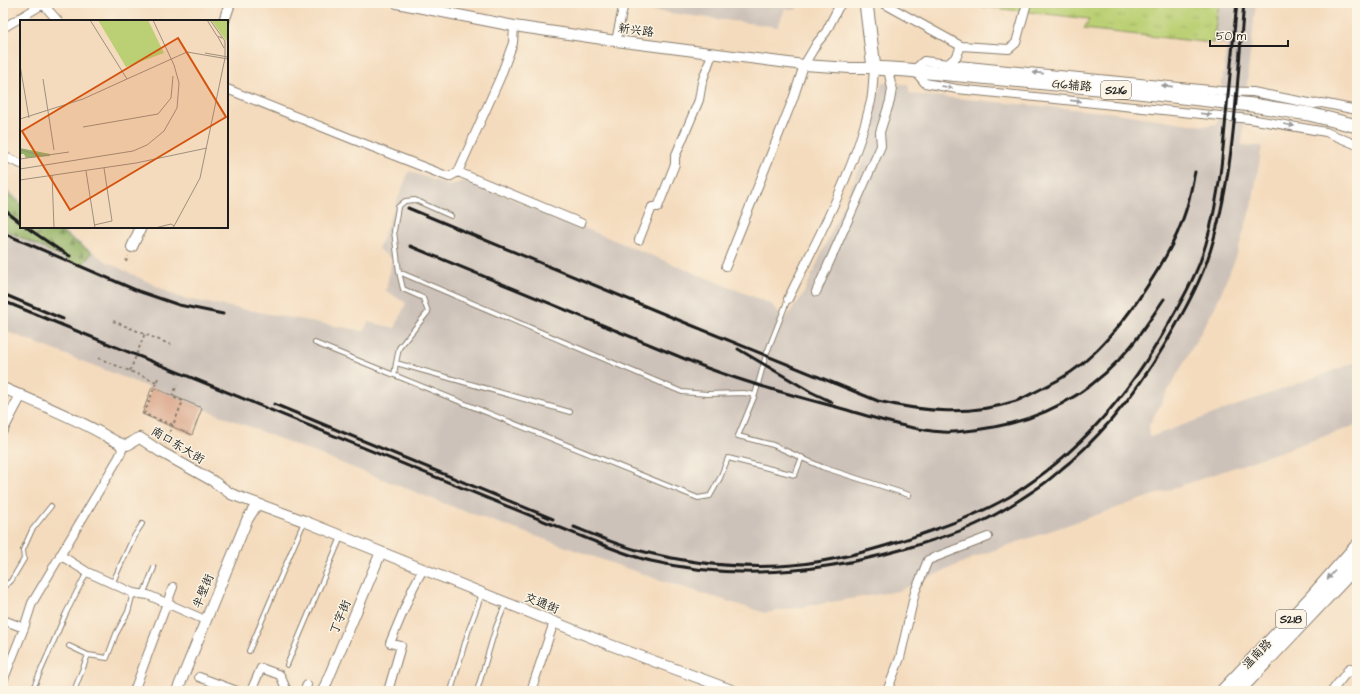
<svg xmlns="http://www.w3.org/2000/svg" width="1360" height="694" viewBox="0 0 1360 694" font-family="'Architects Daughter','LXGW WenKai TC',sans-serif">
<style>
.industrial{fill:#cdc2b9}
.grass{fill:url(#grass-tufts);stroke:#6c7648}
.forest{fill:url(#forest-firs);stroke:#586741}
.building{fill:#dead93}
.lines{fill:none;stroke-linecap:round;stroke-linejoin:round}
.service-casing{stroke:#887c6c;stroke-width:6}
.minor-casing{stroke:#887c6c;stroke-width:10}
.tertiary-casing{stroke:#887c6c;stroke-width:12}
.primary-casing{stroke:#887c6c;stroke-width:15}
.path{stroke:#887c6c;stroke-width:2;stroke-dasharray:3 3;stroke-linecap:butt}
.service{stroke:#fff;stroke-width:4}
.minor{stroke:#fff;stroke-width:8}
.tertiary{stroke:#fff;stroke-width:10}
.primary{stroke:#fff;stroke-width:13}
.rail{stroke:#1c1c1c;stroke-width:3}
.path-bridge{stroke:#887c6c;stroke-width:2;stroke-dasharray:3 3;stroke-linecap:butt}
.oneway{fill:#999}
.labels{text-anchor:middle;stroke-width:3;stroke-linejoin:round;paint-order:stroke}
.shield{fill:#fcf5e5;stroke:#5f5d58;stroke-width:1}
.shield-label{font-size:11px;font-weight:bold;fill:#1c1c1c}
.street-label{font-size:12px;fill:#1c1c1c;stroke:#fcf5e5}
.inset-road{fill:none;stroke:#9e8f7d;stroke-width:1}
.view{fill:#d4530e;fill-opacity:0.15;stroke:#d4530e;stroke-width:2}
.inset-edge{fill:none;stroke:#1c1c1c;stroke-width:2}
</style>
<defs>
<pattern id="grass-tufts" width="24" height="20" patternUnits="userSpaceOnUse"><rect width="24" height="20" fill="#bbd074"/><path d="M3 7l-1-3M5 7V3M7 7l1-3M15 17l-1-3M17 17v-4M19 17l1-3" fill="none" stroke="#a0b264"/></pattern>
<pattern id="forest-firs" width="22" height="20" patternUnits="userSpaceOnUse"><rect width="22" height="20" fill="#94b266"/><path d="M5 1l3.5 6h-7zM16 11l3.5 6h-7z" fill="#789053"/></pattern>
</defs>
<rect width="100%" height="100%" fill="#fcf5e5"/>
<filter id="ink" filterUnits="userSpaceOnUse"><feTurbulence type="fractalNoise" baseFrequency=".025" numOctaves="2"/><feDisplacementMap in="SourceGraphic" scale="8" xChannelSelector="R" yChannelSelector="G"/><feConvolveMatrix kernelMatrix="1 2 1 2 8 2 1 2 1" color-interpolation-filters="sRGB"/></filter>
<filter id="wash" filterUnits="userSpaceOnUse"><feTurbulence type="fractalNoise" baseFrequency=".012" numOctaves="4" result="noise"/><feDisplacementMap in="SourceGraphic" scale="16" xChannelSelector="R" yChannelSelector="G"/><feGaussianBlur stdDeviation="0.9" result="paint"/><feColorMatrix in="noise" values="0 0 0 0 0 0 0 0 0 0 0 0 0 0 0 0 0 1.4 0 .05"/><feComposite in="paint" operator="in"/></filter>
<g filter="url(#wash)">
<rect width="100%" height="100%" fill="#f4dbbd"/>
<!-- industrial -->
<path class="industrial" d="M633 3H798L796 10 785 9 778 27 632 8Z
M1219 3H1256L1248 72 1242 145 1262 146 1252 204 1236 257 1215 307 1149 425 1150 437 1357 362V425L980 555 898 591 765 613 654 578 453 507 3 330V187L21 200V227H58L107 262 181 298 364 331 368 322 395 328 406 303 386 291 392 259 378 249 409 171 450 186 466 180 771 304 785 319 803 295 862 163 882 82 908 85 910 94 1115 113 1204 126 1217 124 1227 45 1213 43Z"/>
<!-- grass -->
<path class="grass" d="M952 3H1219L1213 43 1084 29 1089 19Z"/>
<!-- forest -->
<path class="forest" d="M3 190 21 204V227H54L92 253 81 266 3 229Z"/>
<g id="blocks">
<!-- building -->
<path class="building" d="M152 387 202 408 192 435 142 414Z"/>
</g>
</g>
<g filter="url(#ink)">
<use href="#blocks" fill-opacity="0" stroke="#887c6c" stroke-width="1"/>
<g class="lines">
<!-- service casing -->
<g class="service-casing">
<path id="service" d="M451 216 415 200 405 201 398 207 394 231 399 272 403 289 423 298 428 312 399 348 396 363 570 412
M399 272 682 392 707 394 744 393 755 395
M788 299 766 355 755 395 738 436 773 445 822 467 909 495
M315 343 394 375 396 363
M394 375 698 498 710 496 720 478 728 458 795 475 802 457
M112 584 133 538 142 524
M3 587 11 581 24 559 23 550 32 530 51 506
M143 595 154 568
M69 646 88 655 107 658 116 634 128 612 133 593
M249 651 304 522
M287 665 341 537
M32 691 66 613 87 572
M74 691 88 655
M451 691 469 629 482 594
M477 691 496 627 506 603"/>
</g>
<!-- minor casing -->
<g class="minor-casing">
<path id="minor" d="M883 3 961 46 1009 49 1016 43 1027 3
M43 4 58 21
M3 28 45 3
M616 41 624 3
M948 64 957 56 961 46
M227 89 352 139 449 177 458 172 581 223
M1357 110 1322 103 1314 104 1253 92 1220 91 948 64 924 61 914 70 925 83 957 89 1250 119 1326 132 1357 145
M3 156 21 164
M458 172 500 78 513 43 514 26
M639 240 652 207H658L675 164V157L699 100 702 82 712 54
M726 266 793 99 804 65 817 43 826 32 838 8 842 3
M816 292 881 146 880 132 890 101 892 89 888 69
M788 299C819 235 855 171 871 101 873 91 873 79 874 68
M60 555 87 572 133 593 148 595 205 620
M3 620 24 628
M1347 671 1357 675
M199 677 237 691
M3 681 24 628 32 603 119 457 122 450 119 443
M134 691 173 587
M251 691 261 668 280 675 287 691
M304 691 307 685
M388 691 401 646 390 643 413 588 423 569
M531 691 554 622
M887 691 900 658 915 592 928 560 988 537
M1332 691 1350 668"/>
</g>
<!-- tertiary casing -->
<g class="tertiary-casing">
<path id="tertiary" d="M397 3 514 26 616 41 804 65 850 68H874
M224 21 230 3
M132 247 141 227
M3 388C36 402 70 416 101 433 108 437 119 445 127 445 131 444 135 439 140 438L161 452 213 481 231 494 304 521 608 644 734 691
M3 429 21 395
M177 691 247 520 257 504
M323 691 381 552"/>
</g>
<!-- primary casing -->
<g class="primary-casing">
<path id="primary" d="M866 3 874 68 907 70 1129 91 1252 105 1309 114 1357 126
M1223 691 1311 598 1357 546
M1238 691 1357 565"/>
</g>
<!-- path -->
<path class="path" d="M126 262 128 256
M113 321 174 346
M158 378 144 414 173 425 183 401 172 397 177 385
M165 443 173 425"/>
<!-- service -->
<use href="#service" class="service"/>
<!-- minor -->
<use href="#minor" class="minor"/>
<!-- tertiary -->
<use href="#tertiary" class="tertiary"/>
<!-- primary -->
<use href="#primary" class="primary"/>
<!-- rail -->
<path class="rail" d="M408 208 681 321 878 401C924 412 970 416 1016 401 1025 398 1034 392 1043 388 1062 379 1078 369 1093 354 1109 339 1123 321 1136 303 1156 274 1176 243 1186 210 1190 198 1192 184 1195 172
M3 209 21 223
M26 227 58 249 70 256
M3 233 138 291 179 305 223 314
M410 246 707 368C750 384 795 396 840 408 872 417 909 430 943 432 960 433 977 430 994 427 1049 417 1096 389 1131 346 1143 331 1153 315 1164 299
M3 294 63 319
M3 301 588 539C609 547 629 556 651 561 736 581 820 573 904 549 929 541 957 534 981 522 1002 512 1023 498 1042 485 1052 478 1061 469 1070 462 1114 423 1148 376 1176 325 1188 304 1199 283 1207 261 1235 178 1236 89 1244 3
M738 349 811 392 832 402
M274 404 553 519
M574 527C594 535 615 544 637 550 682 562 732 568 779 566 821 564 864 553 904 540 940 528 976 516 1009 497 1078 455 1131 392 1170 321 1181 302 1192 283 1200 262 1217 215 1222 165 1226 115 1230 78 1233 40 1237 3"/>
<!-- path-bridge -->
<path class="path-bridge" d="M98 358 159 383
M130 371 145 333"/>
</g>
<!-- one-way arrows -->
<defs><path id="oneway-solid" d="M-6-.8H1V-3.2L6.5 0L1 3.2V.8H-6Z"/></defs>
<g class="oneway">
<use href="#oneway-solid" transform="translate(1038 73) rotate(-174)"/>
<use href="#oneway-solid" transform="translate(1167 86) rotate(-174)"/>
<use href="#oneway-solid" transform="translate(947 87) rotate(11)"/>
<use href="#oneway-solid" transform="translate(1076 101) rotate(6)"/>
<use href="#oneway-solid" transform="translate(1206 114) rotate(6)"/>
<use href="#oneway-solid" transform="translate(1289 125) rotate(10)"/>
<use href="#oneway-solid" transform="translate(1331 575) rotate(132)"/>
</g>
</g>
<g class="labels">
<!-- shield labels -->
<g class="shield">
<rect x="1101" y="81" width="30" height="18" rx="3"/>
<rect x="1276" y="610" width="30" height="18" rx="3"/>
</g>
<g class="shield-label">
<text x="1116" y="94">S216</text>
<text x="1291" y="623">S218</text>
</g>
<!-- street labels -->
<g class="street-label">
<text transform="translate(636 30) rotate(7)" y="4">新兴路</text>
<text transform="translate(1072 85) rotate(5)" y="4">G6辅路</text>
<text transform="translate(178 445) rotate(31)" y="4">南口东大街</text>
<text transform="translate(203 591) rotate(-67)" y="4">半壁街</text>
<text transform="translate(542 603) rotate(22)" y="4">交通街</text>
<text transform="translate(340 617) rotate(-67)" y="4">丁字街</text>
<text transform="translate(1257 654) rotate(-46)" y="4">温南路</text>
</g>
</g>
<!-- overview -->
<g transform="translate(20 20)">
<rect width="208" height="208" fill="#f4dbbd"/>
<path d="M78 0H128L144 33 106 47Z" fill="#bbd074"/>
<path d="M0 128 30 134V136L6 138 4 134H0Z" fill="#94b266"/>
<path d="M191 0H208V22L205 19Z" fill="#bbd074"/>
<path class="inset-road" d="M70 0 107 59 167 32 208 39M187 0 197 16 202 18M198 17 204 28M185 33 208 37M0 45 9 98M23 59 34 130M0 99 63 79 107 59M63 107 138 94 151 78 153 56M0 130 20 135M0 139 49 132M0 149 113 131 127 125 144 111 157 88 159 63 154 45 133 0M66 151 75 208M32 155 34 208M0 160 116 143 187 128M74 205 92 201 84 148M135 208 151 204 154 206M153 208 180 158 205 38V21L190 0"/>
<path class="view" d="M158 18 206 97 50 190 2 111Z"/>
<rect width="208" height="208" class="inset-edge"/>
</g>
<!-- margin -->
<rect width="1360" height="694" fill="none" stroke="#fcf5e5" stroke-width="16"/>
<!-- scale -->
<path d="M1210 40v6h78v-6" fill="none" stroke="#1c1c1c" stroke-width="2"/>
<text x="1216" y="40" font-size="12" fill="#1c1c1c" stroke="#fcf5e5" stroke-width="3" paint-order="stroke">50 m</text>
</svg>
